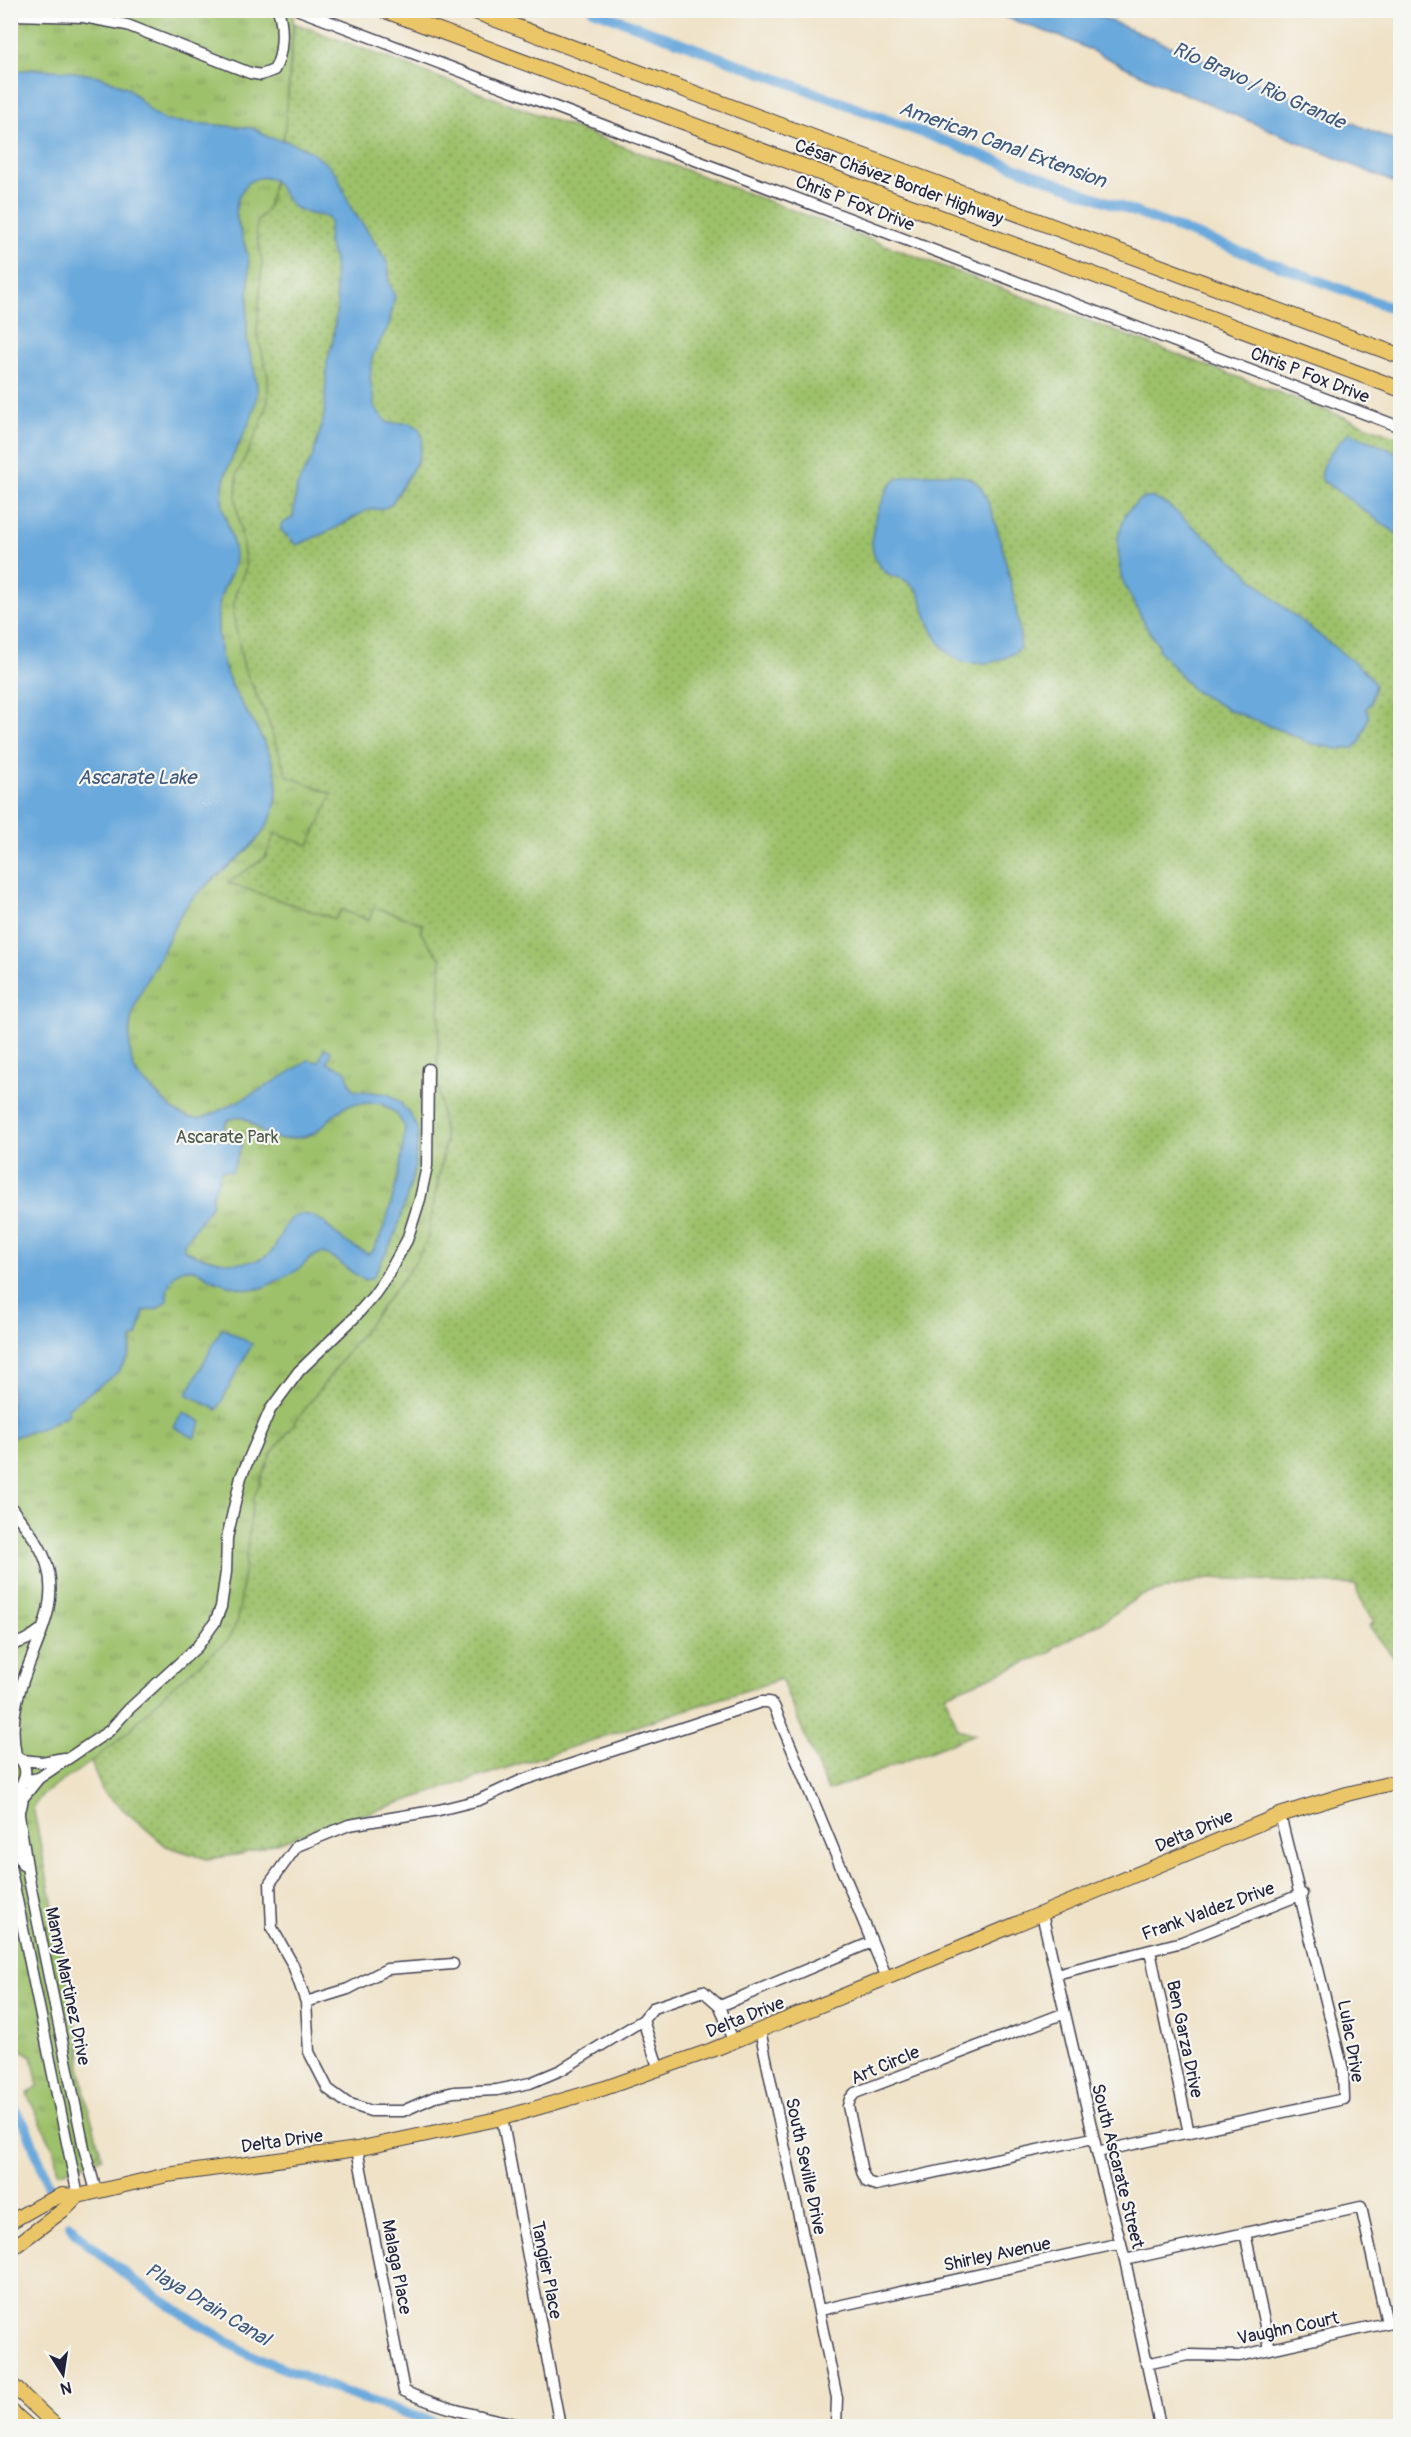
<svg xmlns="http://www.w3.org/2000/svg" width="1411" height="2437" viewBox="0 0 1411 2437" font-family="Pangolin,sans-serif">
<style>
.grass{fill:url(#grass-dots);stroke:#607253;stroke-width:1.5}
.park{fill:url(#park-tufts);stroke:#607253;stroke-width:1.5}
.water{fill:#6aa9dc;stroke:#46668c;stroke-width:1.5;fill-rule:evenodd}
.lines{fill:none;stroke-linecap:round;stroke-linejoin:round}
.canal{stroke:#6aa9dc;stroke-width:10}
.minor-casing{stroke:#413f50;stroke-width:13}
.major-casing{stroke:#413f50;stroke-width:16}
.highway-casing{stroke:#413f50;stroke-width:17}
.minor{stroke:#fff;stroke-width:10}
.major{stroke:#ebc669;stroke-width:14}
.highway{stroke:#ebc669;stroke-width:15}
.labels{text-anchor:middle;stroke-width:4.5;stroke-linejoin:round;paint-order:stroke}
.street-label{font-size:18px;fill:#22223b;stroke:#f6f6f2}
.park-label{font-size:18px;fill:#4d5a4c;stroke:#f6f6f2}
.water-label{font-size:20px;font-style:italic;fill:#3f587b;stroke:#f6f6f2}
</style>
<defs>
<pattern id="grass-dots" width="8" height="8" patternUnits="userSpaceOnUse" patternTransform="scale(1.5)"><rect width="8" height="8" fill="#9dc16b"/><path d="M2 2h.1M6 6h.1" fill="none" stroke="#809c59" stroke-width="1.8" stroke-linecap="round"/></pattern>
<pattern id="park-tufts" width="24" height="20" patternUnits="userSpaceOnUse" patternTransform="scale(1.5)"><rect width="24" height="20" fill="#9dc16b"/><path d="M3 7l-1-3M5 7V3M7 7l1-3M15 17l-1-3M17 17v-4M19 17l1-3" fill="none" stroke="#809c59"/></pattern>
</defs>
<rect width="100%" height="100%" fill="#f6f6f2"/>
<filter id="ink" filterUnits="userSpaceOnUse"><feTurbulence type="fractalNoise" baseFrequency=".0167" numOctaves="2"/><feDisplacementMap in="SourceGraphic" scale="12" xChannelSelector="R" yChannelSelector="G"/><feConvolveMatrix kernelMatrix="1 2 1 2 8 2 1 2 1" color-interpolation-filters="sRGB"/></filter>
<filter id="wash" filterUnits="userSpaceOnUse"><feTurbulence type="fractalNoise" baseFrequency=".008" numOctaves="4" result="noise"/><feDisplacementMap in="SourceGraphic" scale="24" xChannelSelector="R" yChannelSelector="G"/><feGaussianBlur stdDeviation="1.35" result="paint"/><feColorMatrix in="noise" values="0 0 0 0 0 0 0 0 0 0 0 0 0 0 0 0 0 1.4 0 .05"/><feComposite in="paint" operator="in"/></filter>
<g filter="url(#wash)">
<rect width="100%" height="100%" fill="#efe2c7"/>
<!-- grass -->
<path class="grass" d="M294 23 1400 438V1665L1369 1626 1374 1623 1359 1599 1356 1585 1208 1578 1140 1596 1102 1622 1054 1647 1052 1652 945 1695 958 1729 975 1734 828 1791 781 1679 242 1854 207 1859 166 1846 103 1792 91 1762 122 1737 172 1687 271 1454 414 1264 427 1240 444 1152 445 1140 437 1081 441 959 369 920 341 910 335 920 228 883 265 857 275 833 331 794 287 776 267 718 244 668 233 615 235 595 246 567 236 501 237 474 260 426 268 401V377L257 333 262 262 256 230 257 223 268 207 285 129Z"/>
<!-- park -->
<path class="park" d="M11 11H294L285 129 268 207 257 223 256 230 262 262 257 333 268 377V401L260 426 237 474 236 501 246 567 235 595 233 615 244 668 267 718 287 776 332 794 309 845 275 834 265 857 228 883 335 919 341 910 369 920 374 907 423 924 421 933 441 959 437 1081 445 1141 427 1240 414 1264 271 1454 253 1500 238 1620 227 1641 172 1687 122 1737 91 1762 42 1795 33 1807 81 2046C77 2080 94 2124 102 2158L58 2173 54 2150 27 2094 38 2086 32 2056 11 2043Z"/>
<!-- water -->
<path class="water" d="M987 11H1087L1400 143V185L1157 82 1067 39Z
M33 69 68 71 99 76 128 88 153 113 167 121 253 128 270 138 287 141 310 151 328 165 337 174 352 210 367 230 386 260 389 270V282L395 297 393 305 389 325 373 355 370 378 375 408 388 423H410L419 428 423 439 418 460 391 505 381 509 367 510 336 528 297 545 281 530V525L293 517 297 486 313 456 324 417 327 362 333 341 337 306 334 259 328 242 330 221 326 216C314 215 305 214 294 207 279 196 279 166 249 182 221 211 247 234 249 265 250 289 246 313 247 336 248 354 257 371 257 389 257 422 233 446 225 477 215 513 235 528 235 558 235 571 227 579 223 590 216 609 217 630 220 649 228 701 273 734 277 784 280 840 225 864 193 898 178 914 171 936 161 955 144 985 126 1011 130 1048 131 1055 131 1064 135 1071 141 1080 152 1089 160 1097 174 1111 189 1125 210 1115 245 1098 277 1082 308 1060L319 1062 324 1048 331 1051 327 1063 345 1070 353 1090 388 1094 402 1103 401 1105 409 1112 417 1128 418 1138 414 1173 395 1236 373 1277 366 1280C349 1274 338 1257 322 1253 310 1256 307 1262 299 1269 296 1271 265 1287 262 1288 247 1292 226 1285 211 1279 206 1277 202 1272 196 1270 175 1264 166 1284 167 1301L157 1309 144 1311 137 1337H133L128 1358 117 1373 67 1409 69 1414 45 1427 11 1438 10 72ZM380 1103 396 1113 405 1127C403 1158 389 1227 372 1252L367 1254C359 1249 350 1245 343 1240 332 1232 323 1218 309 1215 279 1210 284 1243 269 1254 248 1271 206 1260 184 1250V1244L211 1206 213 1194 222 1170 232 1172 242 1144 226 1136 224 1128 228 1120C254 1109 253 1138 281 1139 289 1139 307 1137 314 1133 324 1127 334 1112 347 1106 356 1102 370 1104 380 1103Z
M1349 432 1400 454V536L1322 480C1319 462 1337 445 1349 432Z
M953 474C963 476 975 478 981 488 995 507 1023 625 1020 648 1015 655 992 664 983 663 978 662 974 664 970 663 943 661 930 629 923 607 922 602 920 593 917 590 913 587 907 581 903 579 897 576 890 577 886 572 863 554 873 521 883 500 886 493 888 485 895 481 910 470 935 475 953 474Z
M1145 498H1153L1168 505 1245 571 1281 605 1366 672 1375 685 1371 703 1366 709 1369 716 1360 742 1354 748 1337 749 1305 742 1302 739 1227 709 1193 690 1158 649V644L1147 628 1126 588 1121 576 1118 546V537L1126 513 1139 500Z
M222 1328 252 1344 217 1410 187 1394Z
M183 1412 202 1422 194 1438 174 1427Z"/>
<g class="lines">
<!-- canal -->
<path class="canal" d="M593 10 1400 311
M10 2103 26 2127 50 2189
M70 2225 75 2233 134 2281 181 2313 248 2354 343 2392 445 2426"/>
</g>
</g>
<g filter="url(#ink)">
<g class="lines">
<!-- minor casing -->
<g class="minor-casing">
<path id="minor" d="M299 10 1400 427
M14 15 83 17 127 25 250 73 261 75 274 70C283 56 284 26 278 10
M10 1506C23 1524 41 1543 47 1565 66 1629 0 1678 16 1755
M10 1646 28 1639 39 1631
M11 1753C25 1759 30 1773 20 1786
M22 1760 42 1762 64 1758
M24 1781 39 1778 109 1731 129 1709 197 1647 215 1622 221 1607 226 1572 227 1538 241 1477 270 1410 299 1371 354 1318 374 1295 386 1278 407 1240 420 1199 427 1166 428 1069
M19 1788V1815L29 1879 84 2148 96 2191
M21 1808 23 1798 39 1778
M17 1823 15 1846 23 1865
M10 1866 78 2196
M1042 1914 1097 2152 1125 2260 1160 2426
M1150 1951 1189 2133
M1056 1974 1182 1942 1302 1894
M306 2002 348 1989 387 1969 453 1964
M720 2006 872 1942
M1065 2013 855 2093 850 2099 848 2106 862 2172 867 2182 876 2185 1093 2138
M643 2020 659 2070
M760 2030 837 2398 836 2426
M733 2041 720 2006 703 1991 653 2008 643 2020 587 2054 561 2070 530 2083 497 2090 454 2092 437 2096 403 2111H371L347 2103 328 2089 309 2052 306 2002 293 1965 272 1928 270 1883 297 1846 349 1825 439 1810 479 1800 520 1781 761 1702H769L774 1706 887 1978
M502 2118 560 2426
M357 2149 404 2391C442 2409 484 2417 525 2426
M1097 2152 1344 2099 1343 2070 1280 1815
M1245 2233 1270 2349
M1125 2260 1361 2207 1387 2323
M820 2310 1121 2243
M1146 2364 1188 2355 1239 2356 1400 2320"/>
</g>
<!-- major casing -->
<g class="major-casing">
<path id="major" d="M10 2222 40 2205 62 2195 78 2196 167 2175 357 2149 502 2118 605 2088 712 2050 1280 1815 1347 1794 1400 1781
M10 2250 66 2208 78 2196
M10 2383 56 2426
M10 2410 28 2426"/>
</g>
<!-- highway casing -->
<g class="highway-casing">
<path id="highway" d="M384 10 1400 389
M471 10 1400 356"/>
</g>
<!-- minor -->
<use href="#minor" class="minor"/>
<!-- major -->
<use href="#major" class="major"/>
<!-- highway -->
<use href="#highway" class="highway"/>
</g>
</g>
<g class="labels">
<!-- street labels -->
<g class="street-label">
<text transform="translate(899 182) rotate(20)" y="6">César Chávez Border Highway</text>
<text transform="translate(855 203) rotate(21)" y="6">Chris P Fox Drive</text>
<text transform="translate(1310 375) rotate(21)" y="6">Chris P Fox Drive</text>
<text transform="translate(1194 1831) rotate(-23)" y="6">Delta Drive</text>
<text transform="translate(1208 1911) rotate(-20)" y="6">Frank Valdez Drive</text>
<text transform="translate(68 1986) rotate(78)" y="6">Manny Martinez Drive</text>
<text transform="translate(745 2017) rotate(-22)" y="6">Delta Drive</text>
<text transform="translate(1185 2039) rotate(78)" y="6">Ben Garza Drive</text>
<text transform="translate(1351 2041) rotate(80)" y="6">Lulac Drive</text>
<text transform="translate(885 2065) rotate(-23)" y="6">Art Circle</text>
<text transform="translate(282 2141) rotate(-8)" y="6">Delta Drive</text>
<text transform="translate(806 2166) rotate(78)" y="6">South Seville Drive</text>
<text transform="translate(1118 2166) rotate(76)" y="6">South Ascarate Street</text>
<text transform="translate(997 2254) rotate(-12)" y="6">Shirley Avenue</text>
<text transform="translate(397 2267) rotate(79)" y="6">Malaga Place</text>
<text transform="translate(547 2270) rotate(79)" y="6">Tangier Place</text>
<text transform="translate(1288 2328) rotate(-12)" y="6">Vaughn Court</text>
</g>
<!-- park labels -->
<g class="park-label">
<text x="227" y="1143">Ascarate Park</text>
</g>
<!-- water labels -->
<g class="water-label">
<text transform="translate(1259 85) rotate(24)" y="7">Río Bravo / Rio Grande</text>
<text transform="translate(1003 144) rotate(20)" y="7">American Canal Extension</text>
<text x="137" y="784">Ascarate Lake</text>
<text transform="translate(208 2304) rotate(31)" y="7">Playa Drain Canal</text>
</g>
</g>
<!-- margin -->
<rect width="1411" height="2437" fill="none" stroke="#f6f6f2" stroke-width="36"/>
<!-- north arrow -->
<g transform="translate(63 2374) rotate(168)" stroke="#f6f6f2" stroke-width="4.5" paint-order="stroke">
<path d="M0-4.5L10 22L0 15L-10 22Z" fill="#22223b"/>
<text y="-9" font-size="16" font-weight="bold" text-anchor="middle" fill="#22223b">N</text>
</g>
</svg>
